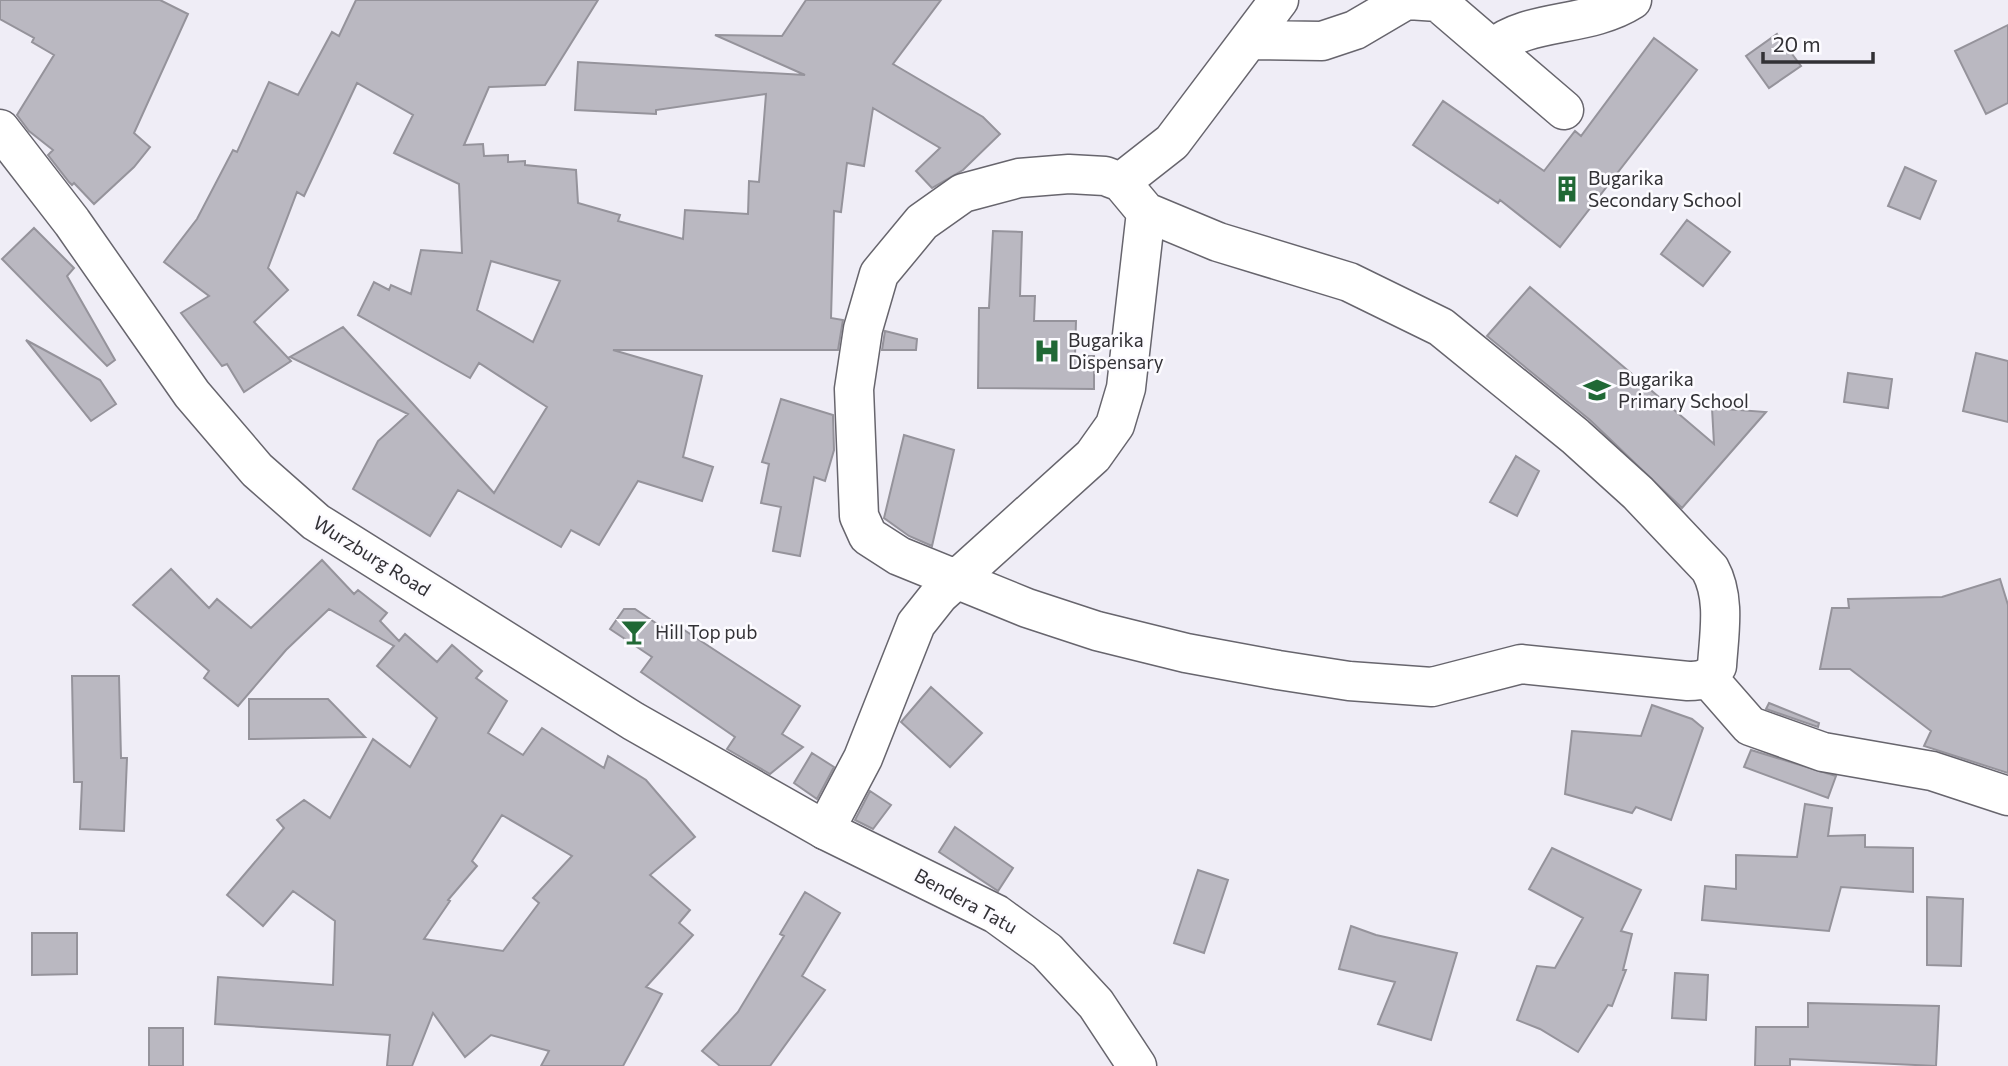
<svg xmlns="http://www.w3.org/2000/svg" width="2008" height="1066" viewBox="0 0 2008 1066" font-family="Commissioner,sans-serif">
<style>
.building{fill:#bab8c1;stroke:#95939b;stroke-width:2;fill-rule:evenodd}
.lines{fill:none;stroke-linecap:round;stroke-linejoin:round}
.minor-casing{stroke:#67656d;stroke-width:41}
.major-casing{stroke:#67656d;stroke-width:41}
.minor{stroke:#fff;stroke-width:38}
.major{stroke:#fff;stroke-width:38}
.labels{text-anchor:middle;stroke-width:5;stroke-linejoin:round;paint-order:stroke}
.poi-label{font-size:19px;fill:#323135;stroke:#fcfbff;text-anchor:start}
.street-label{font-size:19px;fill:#323135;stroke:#fcfbff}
</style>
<rect width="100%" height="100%" fill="#efedf6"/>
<!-- building -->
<path class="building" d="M0 0H160L188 14 134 133 150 147 134 167 94 204 74 183 72 185 69 182 48 155 53 150 29 131 17 115 54 55 32 42 34 38 0 19Z
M356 0H598L545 85 489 87 464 145 483 144 484 156 508 155V162L525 161V165L576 170 578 203 620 215 618 221 683 239 685 210 748 214 749 181 759 182 766 94 656 110V114L575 110 578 62 805 75 715 35 782 36 806 0H941L893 64 983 117 1000 134 963 170 932 188 916 171 940 148 873 108 864 166 847 163 841 212 834 211 831 318 843 320 838 350H613L702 376 683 457 713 467 702 501 638 481 599 545 571 530 561 547 458 490 430 536 353 489 378 441 408 414 290 357 343 327 494 493 547 407 479 363 470 378 358 315 374 282 389 290 391 285 411 294 421 250 462 253 459 184 394 153 413 115 357 83 304 196 297 192 268 268 288 290 254 322 291 361 244 392 227 364 222 366 181 313 209 296 164 262 197 219 233 150 237 152 269 82 298 95 332 32 339 36ZM491 261 560 281 533 342 477 310Z
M2008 25V103L1986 114 1955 51Z
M1777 34 1801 66 1769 88 1746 56Z
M1654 38 1697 70 1560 247 1500 200 1498 203 1413 145 1443 101 1544 171 1575 131 1581 136Z
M1905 167 1936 181 1920 219 1888 206Z
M1687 220 1730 252 1703 286 1661 254Z
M34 228 74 268 67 276 115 360 107 366 2 259Z
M993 231 1022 232 1020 296H1035L1034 321H1076L1075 356H1094V389L978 388 979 308H989Z
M1530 287 1714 444 1712 408 1766 412 1682 508 1590 420 1487 336Z
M885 331 917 339 916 350H882Z
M26 340 100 380 116 404 91 421Z
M1976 353 2008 361V422L1963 411Z
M1848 373 1892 379 1888 408 1844 402Z
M781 399 833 415 834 450 825 481 814 477 800 556 773 551 781 507 761 503 769 464 762 462Z
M904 435 954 450 932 546 909 536 884 518Z
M1516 456 1539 471 1517 516 1490 502Z
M322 560 354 594 358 590 387 613 380 621 399 641 405 634 437 662 452 645 482 671 476 678 507 701 488 733 523 755 542 728 604 768 608 756 646 780 695 837 650 875 690 910 679 923 693 935 646 987 662 994 623 1066H541L549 1051 491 1035 465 1057 433 1013 412 1066H387L390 1035 215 1024 218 977 333 985 335 921 293 891 263 926 227 895 284 828 277 820 304 800 330 818 373 739 410 767 437 718 377 666 394 646 329 609 286 650 238 706 204 678 209 671 133 605 171 569 209 608 217 599 251 628ZM502 815 572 856 533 898 539 903 503 951 424 939 450 901 448 900 477 866 472 861Z
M2000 579 2008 605V773L1924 746 1931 731 1850 669H1820L1832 608H1849L1848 599 1942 597Z
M624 609H635L669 632 675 624 800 706 782 734 803 747 770 774 727 749 735 737 641 672 652 657 610 629Z
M72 676H119L121 758H127L124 831 80 829 82 782H74Z
M931 687 982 733 950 767 901 722Z
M249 699H328L365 737 249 739Z
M1769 703 1819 723 1818 727 1766 709Z
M1652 705 1692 719 1703 728 1671 820 1636 807 1632 813 1565 794 1572 731 1641 736Z
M1751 750 1836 776 1828 798 1744 767Z
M812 753 834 767 817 799 794 783Z
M870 791 891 805 873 829 855 820Z
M1805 804 1832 808 1828 836 1865 835V847L1913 848V892L1841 887 1829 931 1702 920 1705 886 1736 889V855L1797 857Z
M955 827 1013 868 998 891 939 852Z
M1552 848 1641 890 1621 931 1632 934 1623 970H1626L1612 1006 1608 1005 1578 1052 1540 1029 1517 1020 1537 966 1555 968 1583 918 1529 889Z
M1198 870 1228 880 1204 953 1174 943Z
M805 892 840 913 802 976 825 990 770 1066H720L702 1051 738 1012 784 936 780 934Z
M1927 897 1963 899 1961 966 1927 965Z
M1351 926 1376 935 1457 953 1431 1040 1378 1024 1395 982 1339 969Z
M32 933H77V974L32 975Z
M1675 973 1708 975 1706 1020 1672 1018Z
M1808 1003 1939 1006 1936 1066 1790 1059V1066H1755L1756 1027H1808Z
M149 1028H183V1066H149Z"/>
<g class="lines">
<!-- minor casing -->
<g class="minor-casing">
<path id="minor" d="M1408 0 1438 2 1564 110
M1250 40 1322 41 1355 30 1406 0
M1493 48C1529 18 1588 28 1632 0
M1069 174 1105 176 1121 182 1146 212 1218 242 1349 282 1441 327 1575 436 1638 493 1710 569C1726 598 1719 634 1717 666 1711 679 1701 681 1688 681L1521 664 1432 687 1349 681 1278 670 1186 653 1097 631 1027 608 899 556 868 536 859 516 854 389 863 329 879 274 922 222 963 193 1019 178Z
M1121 182 1172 142 1279 0
M1708 678 1750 726 1823 752 1932 771 2008 796
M825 830 863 758 916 624 939 595 1093 456 1115 425 1126 388 1146 212"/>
</g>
<!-- major casing -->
<g class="major-casing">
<path id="major" d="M0 129 72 222 192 394 257 470 316 522 633 721 825 830 996 914 1047 951 1096 1004 1137 1066"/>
</g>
<!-- minor -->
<use href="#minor" class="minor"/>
<!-- major -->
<use href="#major" class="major"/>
</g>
<!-- icons -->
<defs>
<g id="building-bare" transform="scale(2.1)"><path d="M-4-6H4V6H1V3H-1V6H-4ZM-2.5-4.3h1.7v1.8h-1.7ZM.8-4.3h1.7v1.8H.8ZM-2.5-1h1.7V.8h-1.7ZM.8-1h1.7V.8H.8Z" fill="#206835" stroke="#fcfbff" stroke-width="2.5" paint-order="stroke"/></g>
<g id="hospital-bare" transform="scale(2.1)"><path d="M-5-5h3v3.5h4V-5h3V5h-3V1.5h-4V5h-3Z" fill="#206835" stroke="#fcfbff" stroke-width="2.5" paint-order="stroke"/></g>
<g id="school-bare" transform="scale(2.1)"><path d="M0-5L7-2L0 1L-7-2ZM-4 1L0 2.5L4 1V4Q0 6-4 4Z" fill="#206835" stroke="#fcfbff" stroke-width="2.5" paint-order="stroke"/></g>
<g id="bar-bare" transform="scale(2.1)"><path d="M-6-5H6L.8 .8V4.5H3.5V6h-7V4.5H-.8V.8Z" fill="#206835" stroke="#fcfbff" stroke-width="2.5" paint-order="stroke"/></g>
</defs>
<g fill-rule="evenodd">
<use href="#building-bare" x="1567" y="189"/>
<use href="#hospital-bare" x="1047" y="351"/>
<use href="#school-bare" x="1597" y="390"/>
<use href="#bar-bare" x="634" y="632"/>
</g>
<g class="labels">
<!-- poi labels -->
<g class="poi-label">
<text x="1588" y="185">Bugarika<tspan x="1588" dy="22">Secondary School</tspan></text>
<text x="1068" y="347">Bugarika<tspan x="1068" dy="22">Dispensary</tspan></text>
<text x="1618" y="386">Bugarika<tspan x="1618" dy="22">Primary School</tspan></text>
<text x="655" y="639">Hill Top pub</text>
</g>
<!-- street labels -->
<g class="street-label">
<text transform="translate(372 556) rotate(32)" y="7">Wurzburg Road</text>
<text transform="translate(966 901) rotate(29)" y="7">Bendera Tatu</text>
</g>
</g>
<!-- scale -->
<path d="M1763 52v10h110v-10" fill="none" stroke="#323135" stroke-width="3.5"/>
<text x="1773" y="52" font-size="21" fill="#323135" stroke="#fcfbff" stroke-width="5" paint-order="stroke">20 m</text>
</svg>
